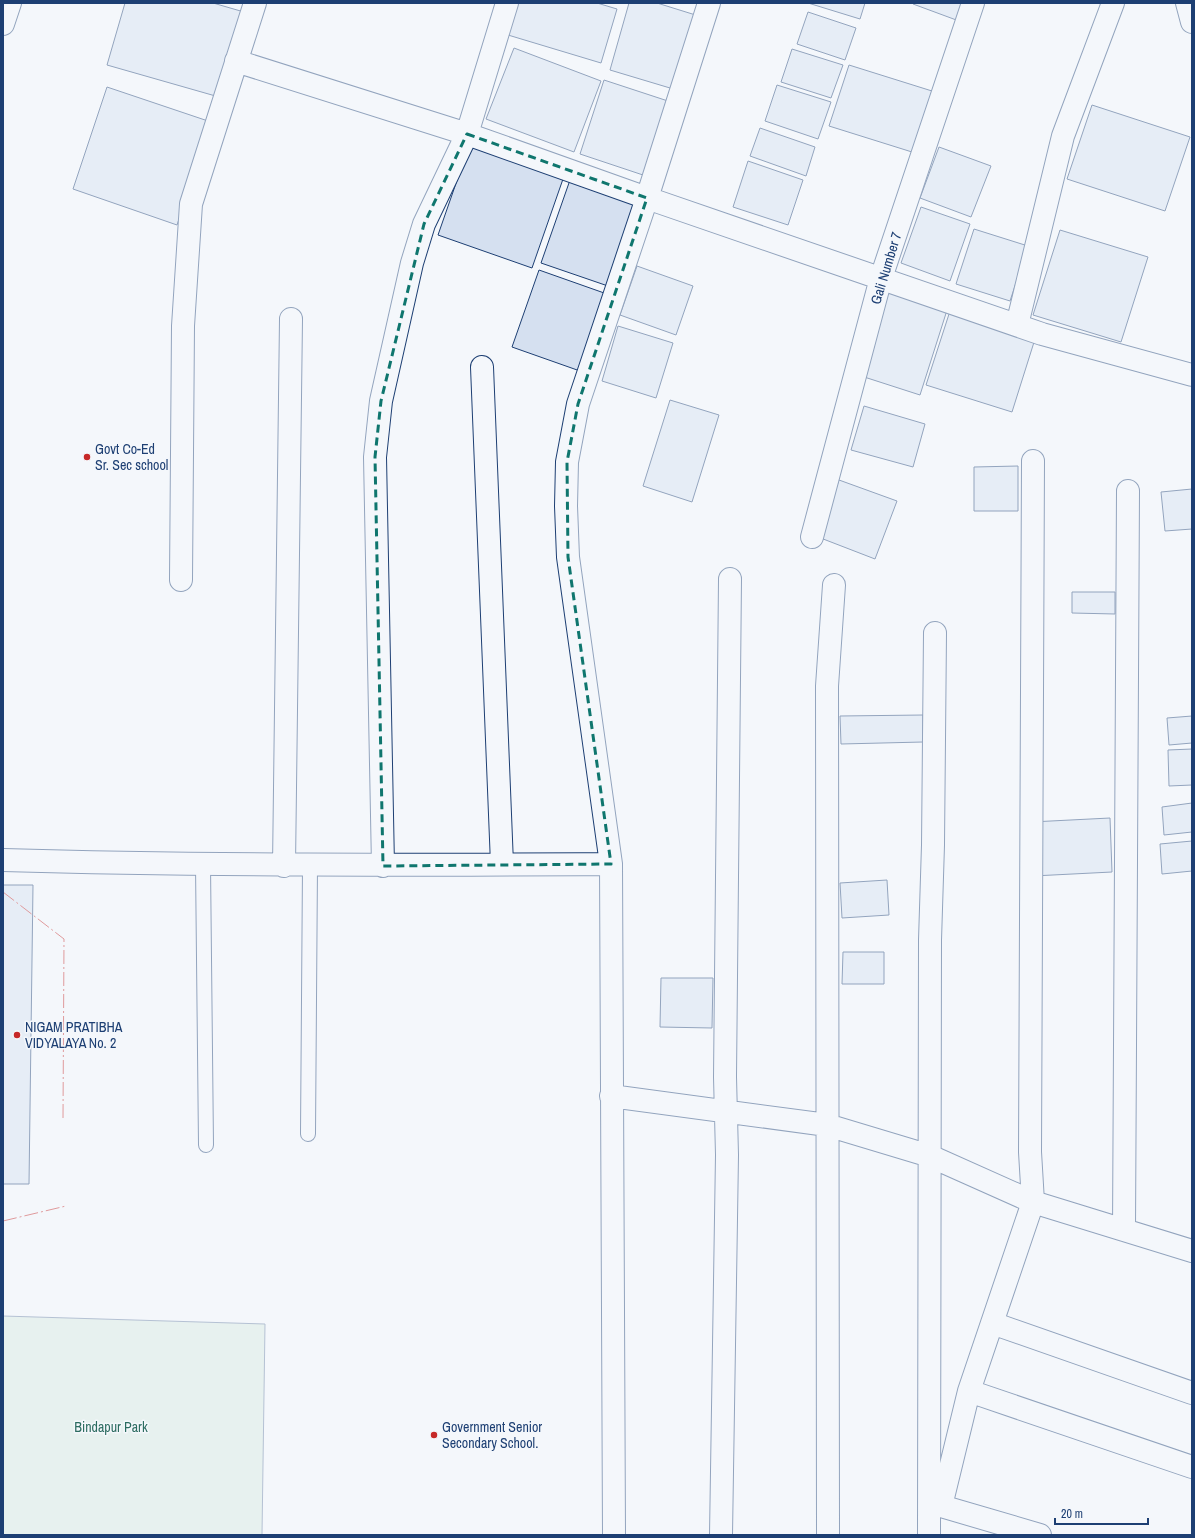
<svg xmlns="http://www.w3.org/2000/svg" width="1195" height="1538" viewBox="0 0 1195 1538" font-family="'Archivo Narrow',sans-serif">
<style>
.green{fill:#d7e8df;stroke:#687fa3}
.building{fill:#d5e0f0;stroke:#1d3f73}
.lines{fill:none;stroke-linecap:round;stroke-linejoin:round}
.lane-casing{stroke:#1d3f73;stroke-width:16}
.street-casing{stroke:#1d3f73;stroke-width:24}
.lane{stroke:#f4f7fb;stroke-width:14}
.street{stroke:#f4f7fb;stroke-width:22}
.power{stroke:#c62828;stroke-width:1;stroke-dasharray:14 3 2 3;stroke-linecap:butt}
.marked{fill:none;stroke:#0f766e;stroke-width:3;stroke-dasharray:8 5;stroke-linejoin:round}
.poi-dot{fill:#c62828;stroke:#f4f7fb;stroke-width:1.5}
.labels{text-anchor:middle;stroke-width:3;stroke-linejoin:round;paint-order:stroke}
.street-label{font-size:14px;fill:#1d3f73;stroke:#f4f7fb}
.poi-label{font-size:14px;fill:#1d3f73;stroke:#f4f7fb;text-anchor:start}
.park-label{font-size:14px;fill:#2c6c60;stroke:#f4f7fb}
</style>
<rect width="100%" height="100%" fill="#f4f7fb"/>
<!-- green -->
<path class="green" d="M3 1316 265 1324 262 1535H3Z"/>
<!-- building -->
<path class="building" d="M125 3H213L244 12 219 97 107 65Z
M517 3H597L617 9 601 63 508 35Z
M629 3H657L702 17 680 91 610 70Z
M808 3H865L860 19Z
M913 3H966L959 21 913 4Z
M808 12 856 28 845 60 797 44Z
M514 48 601 81 574 152 486 119Z
M792 49 843 65 831 98 781 82Z
M849 65 932 91 912 152 829 126Z
M604 80 674 103 649 177 580 154Z
M777 85 831 102 818 139 765 121Z
M107 87 211 122 177 225 73 189Z
M1092 105 1190 137 1165 211 1067 179Z
M760 128 815 147 806 176 750 156Z
M469 146 563 179 532 268 438 235Z
M939 147 991 166 971 217 920 198Z
M748 161 803 180 788 225 733 207Z
M570 180 637 204 608 286 541 263Z
M921 207 970 224 950 281 901 263Z
M974 229 1028 246 1010 301 956 284Z
M1060 230 1148 257 1121 342 1033 315Z
M637 266 693 286 676 335 620 315Z
M539 270 607 294 580 371 512 347Z
M886 287 948 307 920 395 858 375Z
M950 311 1035 339 1012 412 926 385Z
M618 326 673 343 656 398 602 381Z
M670 400 719 415 692 502 643 486Z
M864 406 925 424 913 467 851 450Z
M1018 466V511H974V467Z
M839 480 897 501 875 559 818 537Z
M1192 489V529L1165 531 1161 492Z
M1072 592H1115V614L1072 613Z
M923 715V742L841 744 840 716Z
M1192 716V743L1169 745 1167 718Z
M1192 749V785L1169 786 1168 750Z
M1192 803V832L1164 835 1162 807Z
M1110 818 1112 872 1033 876 1031 822Z
M1192 841V871L1162 874 1160 844Z
M887 880 889 915 842 918 840 883Z
M3 885H33L29 1184H3Z
M843 952H884V984H842Z
M661 978H713L712 1028 660 1027Z"/>
<g class="lines">
<!-- lane casing -->
<g class="lane-casing">
<path id="lane" d="M203 865 206 1145
M308 1134 310 866"/>
</g>
<!-- street casing -->
<g class="street-casing">
<path id="street" d="M709 3 647 198 1042 334 1192 375
M1187 3 1192 22
M3 24 10 3
M236 61 467 134 507 3
M1017 325 1063 136 1113 3
M482 367 502 864
M1033 461 1030 1152 1033 1202 969 1391 941 1506 1040 1535
M812 537 881 278 973 3
M181 580 183 326 191 204 255 3
M3 860C206 866 408 865 611 864
M284 866 291 319
M383 866 375 457 381 401 412 263 424 224 467 134 647 198 578 404 567 462 566 506 568 557 611 864 614 1535
M611 1096 827 1125 930 1156 1033 1202 1192 1251
M1124 1230 1128 491
M992 1323 1192 1393
M969 1391 1192 1467
M721 1535 727 1155 725 1077 730 579
M828 1535 827 686 834 585
M929 1535 930 940 933 845 935 633"/>
</g>
<!-- lane -->
<use href="#lane" class="lane"/>
<!-- street -->
<use href="#street" class="street"/>
<!-- power -->
<path class="power" d="M3 892 64 939 63 1118
M3 1221 66 1206"/>
</g>
<!-- marked area -->
<path d="M0 0H1195V1538H0ZM467 134 647 198 578 404 567 462 568 557 611 864 383 866 375 457 381 401 424 224Z" fill="#f4f7fb" fill-opacity=".55" fill-rule="evenodd"/>
<path class="marked" d="M467 134 647 198 578 404 567 462 568 557 611 864 383 866 375 457 381 401 424 224Z"/>
<!-- markers -->
<g class="poi-dot">
<circle cx="87" cy="457" r="4"/>
<circle cx="17" cy="1035" r="4"/>
<circle cx="434" cy="1435" r="4"/>
</g>
<g class="labels">
<!-- street labels -->
<g class="street-label">
<text transform="translate(886 268) rotate(-73)" y="5">Gali Number 7</text>
</g>
<!-- poi labels -->
<g class="poi-label">
<text x="95" y="454">Govt Co-Ed<tspan x="95" dy="16">Sr. Sec school</tspan></text>
<text x="25" y="1032">NIGAM PRATIBHA<tspan x="25" dy="16">VIDYALAYA No. 2</tspan></text>
<text x="442" y="1432">Government Senior<tspan x="442" dy="16">Secondary School.</tspan></text>
</g>
<!-- park labels -->
<g class="park-label">
<text x="111" y="1432">Bindapur Park</text>
</g>
</g>
<!-- border -->
<rect width="1195" height="1538" fill="none" stroke="#1d3f73" stroke-width="8"/>
<!-- scale -->
<path d="M1055 1518v6h93v-6" fill="none" stroke="#1d3f73" stroke-width="2"/>
<text x="1061" y="1518" font-size="12" fill="#1d3f73" stroke="#f4f7fb" stroke-width="3" paint-order="stroke">20 m</text>
</svg>
